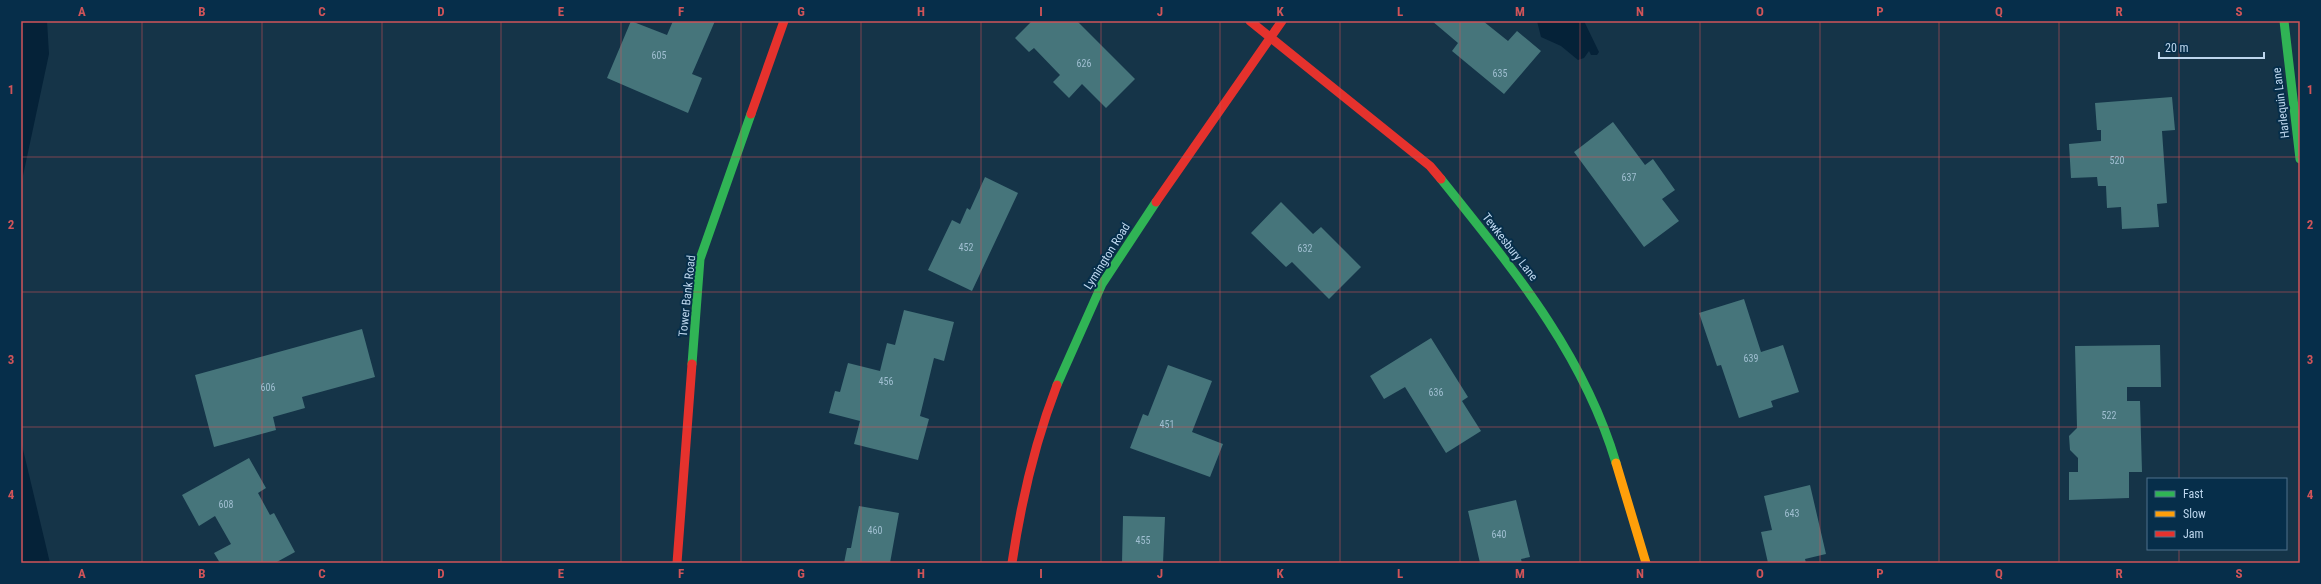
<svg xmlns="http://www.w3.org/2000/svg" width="2321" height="584" viewBox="0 0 2321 584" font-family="'Roboto Condensed',sans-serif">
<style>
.water{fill:#052238}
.building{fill:#46757b}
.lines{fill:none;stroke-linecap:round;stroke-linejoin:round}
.fast{stroke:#30b455;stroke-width:9}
.slow{stroke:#ff9f0a;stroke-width:9}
.jam{stroke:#e5322d;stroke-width:9}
.grid{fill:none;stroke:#d05459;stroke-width:1;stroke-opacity:0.55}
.labels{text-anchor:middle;stroke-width:4;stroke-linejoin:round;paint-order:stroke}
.number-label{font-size:10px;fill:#9fbed0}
.street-label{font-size:12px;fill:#bdd6ed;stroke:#062e4a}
.neatline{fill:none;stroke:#d05459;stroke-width:1.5}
.grid-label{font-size:13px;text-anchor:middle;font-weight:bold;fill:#d05459}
</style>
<rect width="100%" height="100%" fill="#153448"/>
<!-- water -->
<path class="water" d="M21 21H47L49 54 21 185Z
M1537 21H1584L1599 52 1597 55H1591L1589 51 1584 58 1578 60 1561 46 1541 37Z
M21 441 50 563H21Z"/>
<!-- building -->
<path class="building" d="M631 21 667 35 673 21H715L692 74 702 78 688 113 607 78Z
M1032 21H1077L1135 79 1106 108 1082 84 1069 98 1053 82 1060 75 1034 48 1029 52 1015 38Z
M1432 21H1483L1508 41 1517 31 1541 51 1504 94 1452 51 1458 43Z
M2172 97 2175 130 2162 131 2167 203 2157 204 2159 227 2122 229 2121 207 2107 208 2106 186H2098L2097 177 2071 178 2069 144 2101 141V130H2097L2095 103Z
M1613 122 1645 165 1653 159 1675 190 1662 199 1679 221 1644 247 1574 152Z
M985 177 1018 193 972 291 928 270 952 220 960 224 967 208 970 210Z
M1281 202 1313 234 1321 227 1361 267 1329 299 1292 262 1286 267 1251 233Z
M1744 299 1761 352 1783 345 1799 392 1771 401 1773 407 1739 418 1721 365 1717 366 1699 313Z
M904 310 954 322 944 361 934 358 920 416 929 419 918 460 854 444 860 421 829 413 835 391 840 392 848 363 880 371 887 343 895 345Z
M362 329 375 377 302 397 305 408 273 417 276 430 214 447 195 375Z
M1431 338 1468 397 1462 401 1481 431 1446 453 1405 387 1384 399 1370 376Z
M2160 345 2161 387H2127V401H2140L2142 472H2129V498L2069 500V472H2078V458L2070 450 2069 436 2077 428 2075 346Z
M1168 365 1212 381 1192 432 1223 444 1210 477 1130 448 1143 414 1148 416Z
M249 458 266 488 258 493 270 515 274 513 295 552 275 563H220L214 553 231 544 215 516 199 526 182 495Z
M1810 485 1826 554 1805 559 1806 563H1768L1761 532 1772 530 1764 496Z
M1516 500 1530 557 1521 559 1522 563H1480L1468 511Z
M859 506 899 513 890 563H844L847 548H851Z
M1123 516 1165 517 1163 563H1122Z"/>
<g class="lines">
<!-- fast -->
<path class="fast" d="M2284 21 2300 159
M1441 179C1512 268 1583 352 1616 463
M692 364 700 259 751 114
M1057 385 1102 284 1156 202"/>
<!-- slow -->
<path class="slow" d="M1616 463 1646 563"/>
<!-- jam -->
<path class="jam" d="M1250 21 1430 166 1441 179
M751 114 784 21
M1156 202 1282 21
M677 563 692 364
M1012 563C1021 502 1035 442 1057 385"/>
</g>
<!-- grid -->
<path class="grid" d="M142 21V563M262 21V563M382 21V563M501 21V563M621 21V563M741 21V563M861 21V563M981 21V563M1101 21V563M1220 21V563M1340 21V563M1460 21V563M1580 21V563M1700 21V563M1820 21V563M1939 21V563M2059 21V563M2179 21V479M21 157H2300M21 292H2300M21 427H2300M2179 549V563"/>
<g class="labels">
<!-- number labels -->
<g class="number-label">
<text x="659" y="59">605</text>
<text x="1084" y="67">626</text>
<text x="1500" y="77">635</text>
<text x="2117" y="164">520</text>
<text x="1629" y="181">637</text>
<text x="966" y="251">452</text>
<text x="1305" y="252">632</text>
<text x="1751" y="362">639</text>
<text x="886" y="385">456</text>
<text x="268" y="391">606</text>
<text x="1436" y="396">636</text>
<text x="2109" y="419">522</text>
<text x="1167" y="428">451</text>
<text x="226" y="508">608</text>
<text x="1792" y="517">643</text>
<text x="875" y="534">460</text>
<text x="1499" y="538">640</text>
<text x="1143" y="544">455</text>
</g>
<!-- street labels -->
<g class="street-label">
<text transform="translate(2281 103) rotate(-97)" y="4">Harlequin Lane</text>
<text transform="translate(1510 247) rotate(52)" y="4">Tewkesbury Lane</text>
<text transform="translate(1107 256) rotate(-58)" y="4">Lymington Road</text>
<text transform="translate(687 296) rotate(-84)" y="4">Tower Bank Road</text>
</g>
</g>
<!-- border -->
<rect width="2321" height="584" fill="none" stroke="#062e4a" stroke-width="44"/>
<!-- legend -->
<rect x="2147" y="478" width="140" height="72" fill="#062e4a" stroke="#4f718b"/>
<rect x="2155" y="491" width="20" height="6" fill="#30b455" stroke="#4f718b"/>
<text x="2183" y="498" font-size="12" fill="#bdd6ed">Fast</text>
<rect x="2155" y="511" width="20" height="6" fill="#ff9f0a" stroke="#4f718b"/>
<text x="2183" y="518" font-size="12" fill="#bdd6ed">Slow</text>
<rect x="2155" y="531" width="20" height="6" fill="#e5322d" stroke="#4f718b"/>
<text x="2183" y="538" font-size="12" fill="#bdd6ed">Jam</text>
<!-- scale -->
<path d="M2159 52v6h105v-6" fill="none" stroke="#bdd6ed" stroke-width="2"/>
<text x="2165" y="52" font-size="12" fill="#bdd6ed" stroke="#062e4a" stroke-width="3" paint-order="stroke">20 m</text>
<rect x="22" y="22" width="2277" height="540" class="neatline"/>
<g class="grid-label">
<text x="82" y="16">A</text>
<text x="202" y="16">B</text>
<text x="322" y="16">C</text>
<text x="441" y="16">D</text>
<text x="561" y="16">E</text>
<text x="681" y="16">F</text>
<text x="801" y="16">G</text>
<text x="921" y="16">H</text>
<text x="1041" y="16">I</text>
<text x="1160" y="16">J</text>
<text x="1280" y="16">K</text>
<text x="1400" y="16">L</text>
<text x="1520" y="16">M</text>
<text x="1640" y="16">N</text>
<text x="1760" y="16">O</text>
<text x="1880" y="16">P</text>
<text x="1999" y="16">Q</text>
<text x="2119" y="16">R</text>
<text x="2239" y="16">S</text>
<text x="11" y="94">1</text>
<text x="2310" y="94">1</text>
<text x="11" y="229">2</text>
<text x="2310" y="229">2</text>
<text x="11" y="364">3</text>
<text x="2310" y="364">3</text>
<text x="11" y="499">4</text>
<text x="2310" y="499">4</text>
<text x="82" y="578">A</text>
<text x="202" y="578">B</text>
<text x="322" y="578">C</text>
<text x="441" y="578">D</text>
<text x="561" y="578">E</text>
<text x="681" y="578">F</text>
<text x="801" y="578">G</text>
<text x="921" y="578">H</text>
<text x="1041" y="578">I</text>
<text x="1160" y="578">J</text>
<text x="1280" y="578">K</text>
<text x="1400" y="578">L</text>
<text x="1520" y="578">M</text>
<text x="1640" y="578">N</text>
<text x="1760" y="578">O</text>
<text x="1880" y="578">P</text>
<text x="1999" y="578">Q</text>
<text x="2119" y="578">R</text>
<text x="2239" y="578">S</text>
</g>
</svg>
